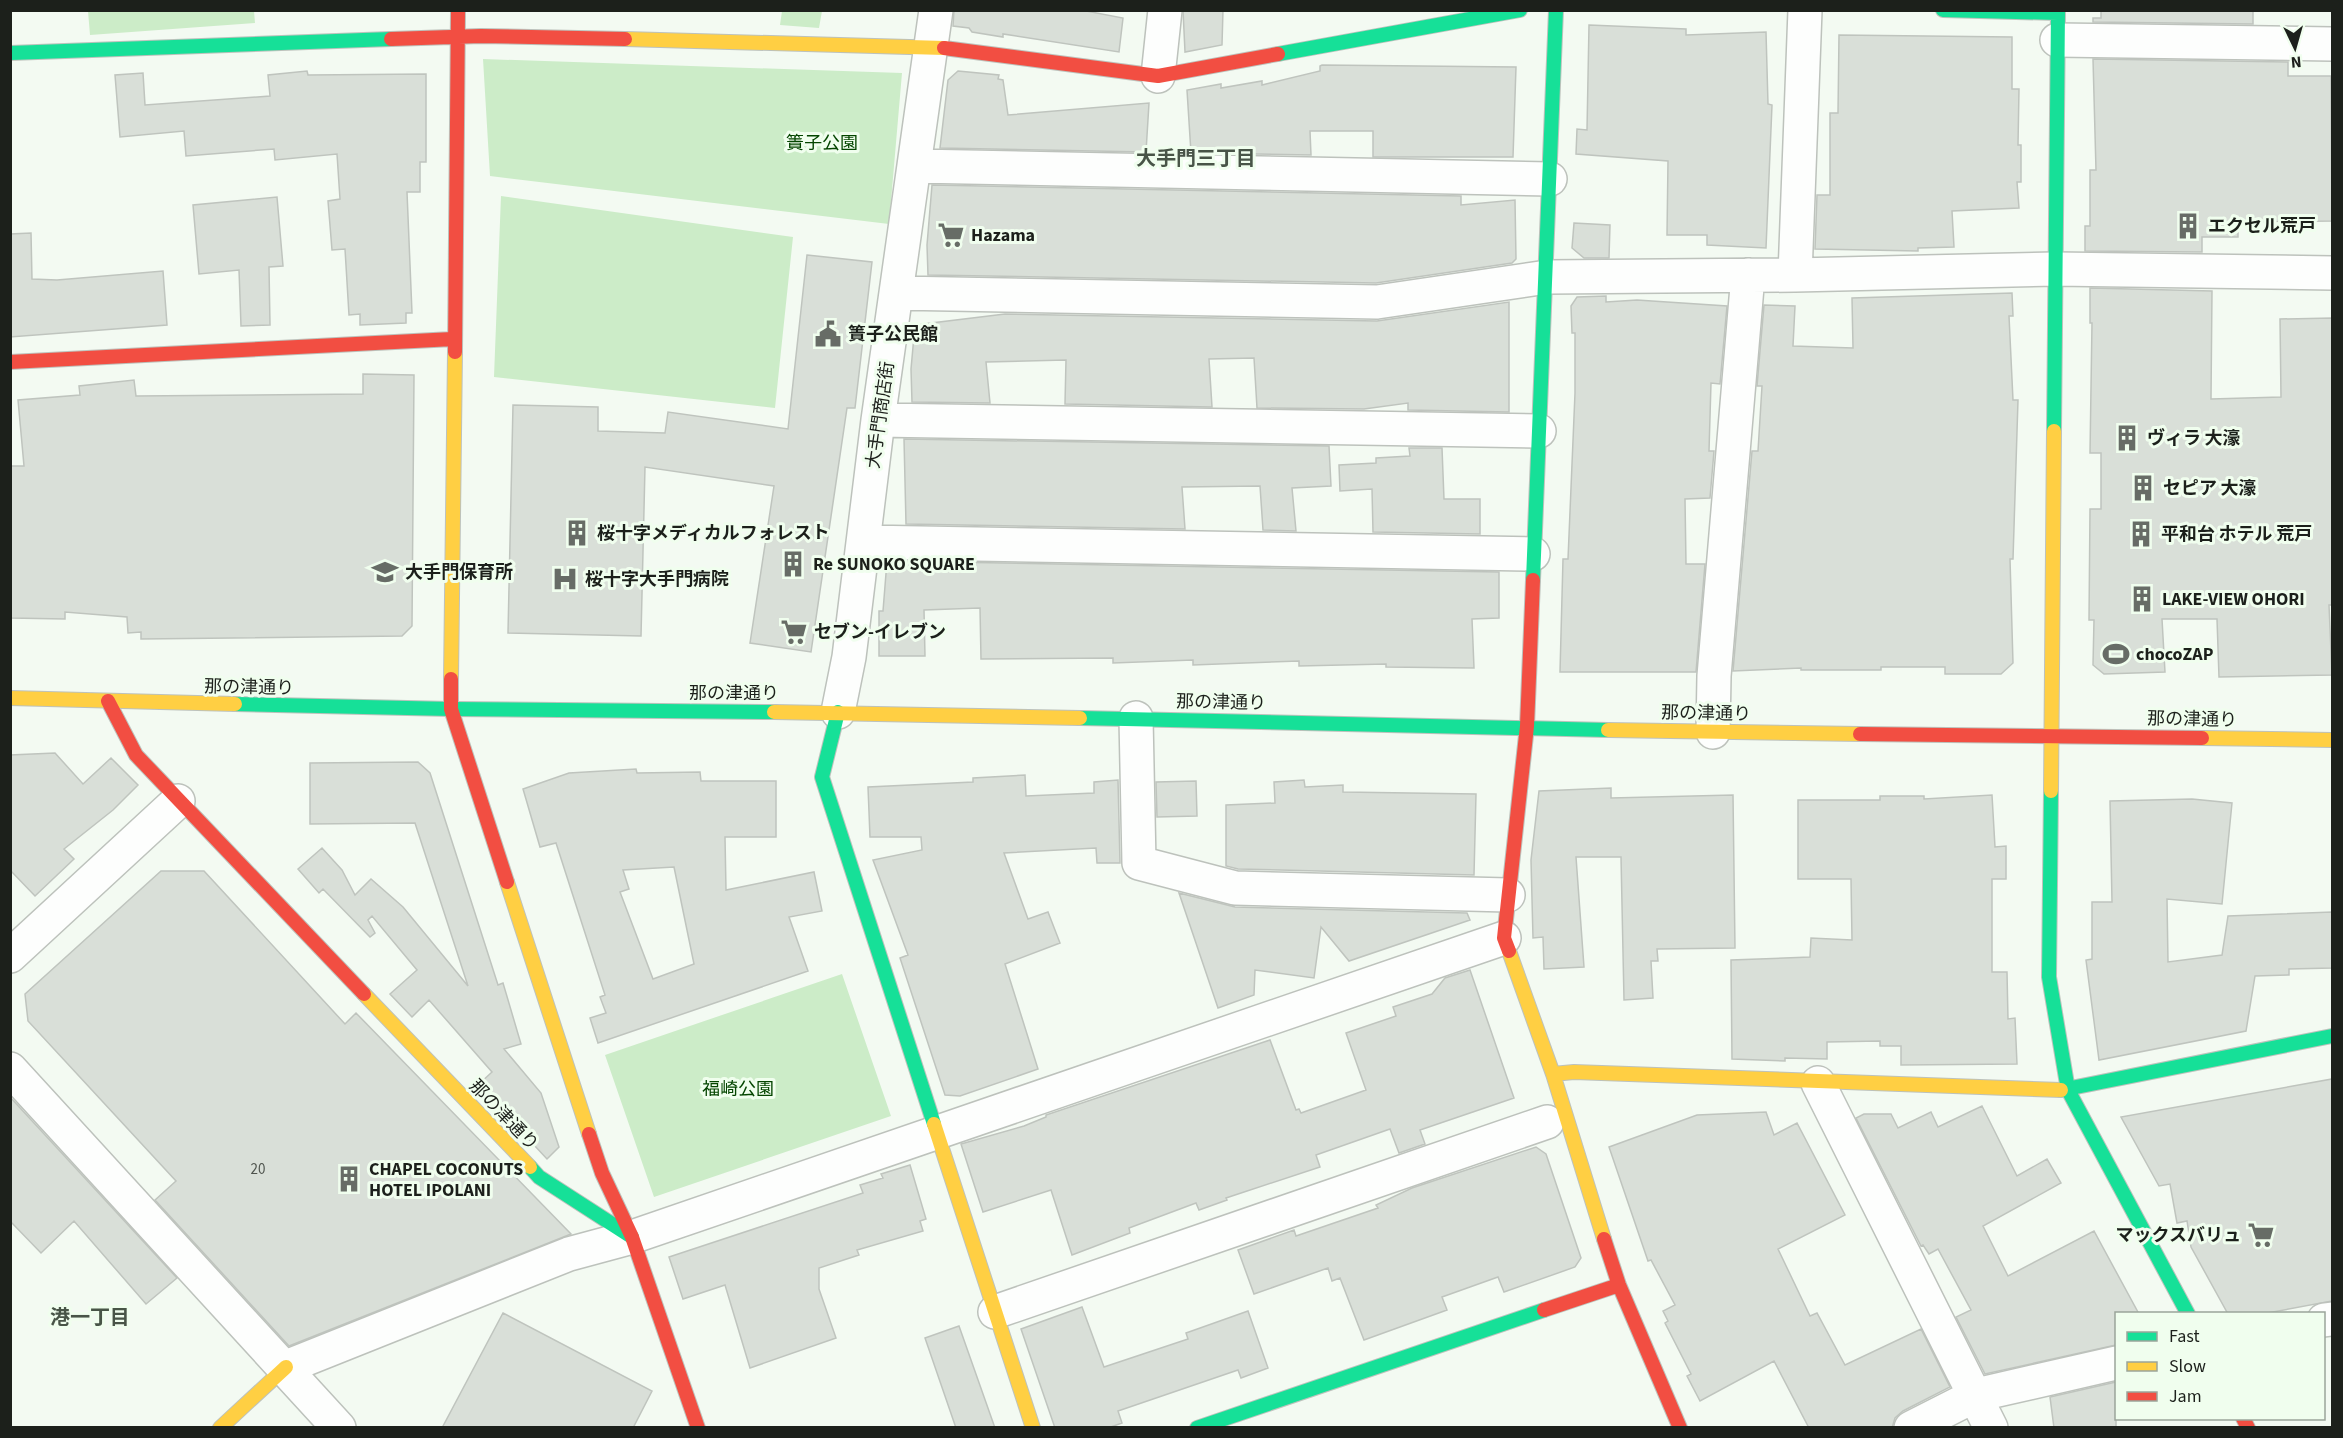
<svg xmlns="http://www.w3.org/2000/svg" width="2343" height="1438" viewBox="0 0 2343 1438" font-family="'Source Sans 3','Noto Sans JP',sans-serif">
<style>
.green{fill:#ccecc8}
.building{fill:#d9dfd8;stroke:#bfc4be;stroke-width:1.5;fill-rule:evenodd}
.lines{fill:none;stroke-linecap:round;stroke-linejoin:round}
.street-casing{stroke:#bdc2bc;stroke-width:36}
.fast-casing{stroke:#bdc2bc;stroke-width:16}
.slow-casing{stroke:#bdc2bc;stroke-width:16}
.jam-casing{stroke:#bdc2bc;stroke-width:16}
.street{stroke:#fdfefd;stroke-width:33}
.fast{stroke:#16e098;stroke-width:14}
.slow{stroke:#ffcf43;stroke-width:14}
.jam{stroke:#f24e42;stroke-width:14}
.labels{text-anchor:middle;stroke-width:6;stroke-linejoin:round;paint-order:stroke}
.number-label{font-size:15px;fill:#4e534d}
.park-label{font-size:18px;fill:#044500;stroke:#f0feee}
.poi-label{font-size:18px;font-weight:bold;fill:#1c201b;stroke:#f0feee;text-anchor:start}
.street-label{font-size:18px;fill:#1c201b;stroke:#f0feee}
.neighbourhood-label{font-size:20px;font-weight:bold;fill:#485447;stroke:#f0feee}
</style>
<rect width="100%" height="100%" fill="#f3faf2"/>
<!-- green -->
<path class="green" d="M88 11H254L255 23 90 35Z
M782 11H822L819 28 780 25Z
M483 59 902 73 889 224 490 176Z
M501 196 793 237 775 408 494 377Z
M842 974 891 1116 654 1197 605 1055Z"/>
<!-- building -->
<path class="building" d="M954 10H1081L1123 18 1119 52 1003 34V37L972 32 969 28 953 26Z
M1183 10H1223L1222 45 1185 52Z
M2101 10H2253V24L2093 22V18H2101Z
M1589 25 1686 29V35L1766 32 1768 104 1772 105 1766 248 1707 245V235H1667L1668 161 1576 154 1577 129 1587 130Z
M1839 35 2012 37V89H2019L2018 145H2021V182H2017L2019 208 1952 211 1954 247 1918 248V251L1815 249 1817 195H1830V113H1838Z
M2093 59 2288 62V76H2331L2332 221 2238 222V237H2202V252L2085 251V226H2090V170H2096Z
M1322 65 1516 67 1513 157H1373V131H1310L1311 155 1191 153 1187 90 1221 84V88L1262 81V85L1320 71V66Z
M307 71 308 75 426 74V162H420V192H407L412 313H406V323L360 325V314L349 315 345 249 332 250 328 201 340 199 337 154 275 160 274 149 186 156 184 131 120 137 115 75 143 73 145 105 270 96 268 75Z
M958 71 999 75 998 79 1003 80 1008 115 1149 103 1146 152 940 148 948 80Z
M932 185 1461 196V205L1515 200 1516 259 1512 263 1376 283 928 275 927 245Z
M277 197 283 266 269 267 270 325 241 326 239 270 199 274 193 205Z
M1574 223 1610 225 1609 258H1584L1572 248Z
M31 233 32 279 57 280 163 271 167 325 10 337V234Z
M807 255 872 262 855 408H847L811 652 750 643 774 486 645 467 641 636 508 633 513 405 598 407V431L665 433 668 412 788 429Z
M2090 288 2212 291 2211 399 2281 397 2280 319 2332 318V605H2329L2332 675 2219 677 2217 619H2162L2165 672 2104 674 2093 665 2094 620H2089L2090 509H2101V453H2090L2092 323H2090Z
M2012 293 2013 316H2009L2013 400H2018L2013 559H2010L2013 663 2001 674H1945V667H1881V670H1801V668L1733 671 1752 451H1758L1762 386H1757L1764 305 1795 306 1793 346 1853 348 1852 298Z
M1606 296V302L1637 300 1727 306 1720 384 1711 383 1709 451H1714L1710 498 1685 499 1686 564H1705L1696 672H1560L1563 559H1568L1575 393V333H1572L1571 306 1577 297Z
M1509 302V412L1408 410V403L1364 409 1257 408 1254 358 1209 359 1212 407 1065 404 1066 360 986 362 990 403 912 402 911 369 915 325 1005 314 1377 321Z
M363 374 414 375 412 626 402 636 141 639V632L128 633 127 617 65 612V619L10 618V466H24L18 400 80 395 79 386 134 380 136 396 363 394Z
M904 439 1329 446 1331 486 1292 488 1296 531 1263 530 1260 486 1182 487 1185 529 906 524Z
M1409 448H1442L1444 499H1480V534L1373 532 1372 489 1340 491 1339 465 1376 463V458L1410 456Z
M887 561 1499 572V618L1472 619 1474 668 1386 667V664L1299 666V661L1193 665V660L1113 663V658L981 659 980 608 924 610 925 656H879V611H883Z
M55 753 83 784 111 758 138 785 113 810 64 849 74 859 35 896 10 870V755Z
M418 762 430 773 498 985 503 983 521 1044 504 1049 541 1093 559 1147 547 1159 478 1085 492 1072 429 1000 412 1017 390 994 417 970 372 916 368 920 375 933 370 937 323 889 319 893 298 869 322 848 342 870 355 895 371 879 403 907 468 986 415 823 310 824V763Z
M636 769 637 773 700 772 701 781H776V837H725L726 890 814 872 822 911 789 917 808 971 598 1043 590 1018 606 1013 600 997 605 995 556 843 540 847 523 789 569 773ZM674 867 694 964 653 979 620 892 629 889 623 870Z
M1025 775 1026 796 1094 793V782L1118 780 1120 863H1097L1096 848 1004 853 1028 919 1048 912 1060 943 1005 964 1038 1069 960 1096 945 1095 900 958 908 955 873 860 922 850 921 837H870L868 787 973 782V778Z
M1304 780 1305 787 1343 785V792L1476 794 1474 875 1238 869 1226 866V805L1275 803 1274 782Z
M1196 781 1197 816 1157 817 1156 782Z
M1611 788V798L1733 795 1735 948 1657 949 1658 961H1651L1653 998 1624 1000 1621 857H1576L1584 967 1544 969 1543 937 1533 938 1531 860 1539 791Z
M1992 795 1995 847 2006 846V879H1992V972H2007L2008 1019 2015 1018 2017 1064 1901 1065V1046H1880V1041L1827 1042V1059L1785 1058V1061L1732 1059 1731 960 1810 957 1811 938 1852 940 1851 879H1798V800H1880V796H1924V799Z
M2192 799 2232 803 2222 904 2167 899 2168 962 2222 955 2228 916 2332 912V968L2289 969V975L2255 976 2246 1031 2099 1060 2086 960 2092 959V902H2112L2110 801Z
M161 871H204L345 1024 356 1013 571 1234 289 1346 155 1200 176 1181 28 1021 25 994Z
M1179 893 1235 907 1467 913 1470 920 1349 961 1321 927 1314 978 1255 970 1254 995 1218 1008Z
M1470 970 1514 1098 1420 1130 1425 1144 1399 1153 1390 1129 1316 1155 1320 1167 1226 1198 1227 1200 1199 1210 1196 1203 1129 1228 1130 1233 1072 1255 1051 1190 983 1212 961 1144 1024 1126 1046 1117V1115L1270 1040 1296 1110 1299 1109 1301 1113 1366 1090 1346 1033 1396 1016 1393 1007 1432 994 1445 978Z
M2332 1079V1301L2262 1314H2228L2191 1247 2187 1221 2177 1223 2170 1184 2159 1186 2121 1117Z
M10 1097 177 1278 146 1304 74 1221 41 1253 10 1221Z
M1982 1106 2017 1176 2047 1159 2061 1183 1983 1226 2008 1276 2094 1231 2139 1314H2116V1345L1985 1374 1956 1317 1971 1310 1938 1249 1929 1254 1923 1245 1921 1246 1856 1118 1864 1114H1891L1898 1128 1931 1112 1938 1127Z
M1766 1112 1774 1135 1797 1123 1845 1215 1778 1249 1810 1316 1817 1313 1845 1365 1921 1329 1950 1387 1903 1411 1895 1418 1892 1428H1809L1774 1361 1700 1401 1687 1376 1691 1374 1665 1323 1668 1321 1663 1311 1675 1305 1651 1260 1648 1261 1609 1147 1697 1115Z
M1536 1147 1546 1154 1581 1258 1575 1267 1504 1292 1498 1277 1442 1297 1447 1310 1364 1340 1340 1278 1332 1281 1328 1268 1254 1294 1238 1250 1294 1230 1296 1236 1378 1208 1376 1205 1412 1188Z
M910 1165 926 1219 920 1221 923 1231 857 1250 859 1255 819 1268V1289L836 1338 750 1368 725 1285 683 1299 669 1257 863 1193 860 1185 883 1178 881 1174Z
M1082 1307 1104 1367 1188 1339 1186 1333 1248 1311 1268 1368 1241 1378 1238 1370 1118 1411 1122 1423 1108 1428H1055L1021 1329Z
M503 1313 652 1391 633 1428H442Z
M959 1326 995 1428H956L925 1338Z
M2116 1382V1428H2054L2050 1397Z"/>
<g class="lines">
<!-- street casing -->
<g class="street-casing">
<path id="street" d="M2057 40 2332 44
M1158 76 1165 10
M915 166 1550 179
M1795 275 1805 10
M897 293 1377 302 1547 277 1795 275 2055 269 2332 273
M878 420 1539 431
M864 542 1533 554
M838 712 849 657 878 420 936 10
M1136 718 1139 863 1235 888 1508 895
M1713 732 1714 676 1748 275
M10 956 178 801
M10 1069 339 1428
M1818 1083 1991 1428
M995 1312 1547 1122
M2324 1320 2332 1319
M286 1367 569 1254 632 1237 1504 938
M1911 1428 1976 1395 2116 1363"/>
</g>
<!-- fast casing -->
<g class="fast-casing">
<path id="fast" d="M1943 10 2058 13
M10 53 391 39
M1278 54 1520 10
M2054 431 2058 10
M1533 580 1556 10
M235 704 451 709 774 712
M838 712 822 777 934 1124
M1080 718 1608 730
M2051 791 2049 977 2068 1090 2188 1314
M2061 1090 2332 1036
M530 1167 539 1177 632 1237
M1197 1428 1544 1310"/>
</g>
<!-- slow casing -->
<g class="slow-casing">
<path id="slow" d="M625 39 944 48
M451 679 455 352
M10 698 235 704
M774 712 1080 718
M1608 730 1860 734
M2202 738 2332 740
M2051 791 2054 431
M507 882 589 1134
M1509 951 1553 1074 1604 1239
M364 994 530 1167
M1553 1074 1574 1072 2061 1090
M934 1124 1033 1428
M220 1428 286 1367"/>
</g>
<!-- jam casing -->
<g class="jam-casing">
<path id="jam" d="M391 39 481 36 625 39
M944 48 1158 76 1278 54
M455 352 458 10
M10 362 453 339
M451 679V709L507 882
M108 701 136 755 364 994
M1860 734 2202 738
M1509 951 1504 938 1527 726 1533 580
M589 1134 602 1173 632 1237 698 1428
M1604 1239 1619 1285 1680 1428
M1544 1310 1619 1285
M2243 1418 2248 1428"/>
</g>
<!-- street -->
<use href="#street" class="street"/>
<!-- fast -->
<use href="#fast" class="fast"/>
<!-- slow -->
<use href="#slow" class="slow"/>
<!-- jam -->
<use href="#jam" class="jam"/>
</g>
<!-- icons -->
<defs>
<g id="building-bare" transform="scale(2.07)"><path d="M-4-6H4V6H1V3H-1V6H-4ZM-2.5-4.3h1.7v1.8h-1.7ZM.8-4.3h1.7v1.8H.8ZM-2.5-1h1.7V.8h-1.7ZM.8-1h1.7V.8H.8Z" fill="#676c66" stroke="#f0feee" stroke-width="2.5" paint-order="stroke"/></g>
<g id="supermarket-bare" transform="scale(2.07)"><path d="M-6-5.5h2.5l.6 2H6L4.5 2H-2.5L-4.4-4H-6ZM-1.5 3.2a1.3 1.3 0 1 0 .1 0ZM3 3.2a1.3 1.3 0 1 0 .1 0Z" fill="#676c66" stroke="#f0feee" stroke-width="2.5" paint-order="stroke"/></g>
<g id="civic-bare" transform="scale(2.07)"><path d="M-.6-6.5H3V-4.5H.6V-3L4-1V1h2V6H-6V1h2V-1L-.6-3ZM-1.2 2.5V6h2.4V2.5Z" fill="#676c66" stroke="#f0feee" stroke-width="2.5" paint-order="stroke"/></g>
<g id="school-bare" transform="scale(2.07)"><path d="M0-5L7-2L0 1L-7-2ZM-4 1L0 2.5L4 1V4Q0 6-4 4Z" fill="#676c66" stroke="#f0feee" stroke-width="2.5" paint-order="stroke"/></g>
<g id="hospital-bare" transform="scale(2.07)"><path d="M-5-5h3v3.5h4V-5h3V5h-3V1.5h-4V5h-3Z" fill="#676c66" stroke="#f0feee" stroke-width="2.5" paint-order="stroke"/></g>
<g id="stadium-bare" transform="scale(2.07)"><path d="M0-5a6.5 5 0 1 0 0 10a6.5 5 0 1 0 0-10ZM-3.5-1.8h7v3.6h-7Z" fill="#676c66" stroke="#f0feee" stroke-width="2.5" paint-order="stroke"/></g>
</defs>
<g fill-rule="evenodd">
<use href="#building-bare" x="2188" y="226"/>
<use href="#supermarket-bare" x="951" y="235"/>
<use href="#civic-bare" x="828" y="334"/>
<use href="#building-bare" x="2127" y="438"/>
<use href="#building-bare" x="2143" y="488"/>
<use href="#building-bare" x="577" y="533"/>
<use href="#building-bare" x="2141" y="534"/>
<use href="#building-bare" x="793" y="564"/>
<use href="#school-bare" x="385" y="572"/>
<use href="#hospital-bare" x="565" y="579"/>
<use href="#building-bare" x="2142" y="599"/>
<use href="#supermarket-bare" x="794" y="632"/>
<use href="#stadium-bare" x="2116" y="654"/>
<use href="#building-bare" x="349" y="1179"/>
<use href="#supermarket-bare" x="2261" y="1235"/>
</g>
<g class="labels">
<!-- number labels -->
<g class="number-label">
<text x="258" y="1174">20</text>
</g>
<!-- park labels -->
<g class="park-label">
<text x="822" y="149">簀子公園</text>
<text x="738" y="1095">福崎公園</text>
</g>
<!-- poi labels -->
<g class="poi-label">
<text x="2208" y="232">エクセル荒戸</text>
<text x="971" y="241">Hazama</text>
<text x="848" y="340">簀子公民館</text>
<text x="2147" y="444">ヴィラ 大濠</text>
<text x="2163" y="494">セピア 大濠</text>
<text x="597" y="539">桜十字メディカルフォレスト</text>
<text x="2161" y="540">平和台 ホテル 荒戸</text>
<text x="813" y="570">Re SUNOKO SQUARE</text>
<text x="405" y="578">大手門保育所</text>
<text x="585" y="585">桜十字大手門病院</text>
<text x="2162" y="605">LAKE-VIEW OHORI</text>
<text x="814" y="638">セブン-イレブン</text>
<text x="2136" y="660">chocoZAP</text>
<text x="369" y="1175">CHAPEL COCONUTS<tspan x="369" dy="21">HOTEL IPOLANI</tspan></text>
<text x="2241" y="1241" text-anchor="end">マックスバリュ</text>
</g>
<!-- street labels -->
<g class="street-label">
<text transform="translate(880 415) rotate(-82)" y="6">大手門商店街</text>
<text transform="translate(249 687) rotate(1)" y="6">那の津通り</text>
<text x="734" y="699">那の津通り</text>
<text transform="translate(1221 702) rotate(1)" y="6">那の津通り</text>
<text transform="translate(1706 713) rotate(1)" y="6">那の津通り</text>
<text transform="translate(2192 719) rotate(1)" y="6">那の津通り</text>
<text transform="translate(504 1115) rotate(46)" y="6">那の津通り</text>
</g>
<!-- neighbourhood labels -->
<g class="neighbourhood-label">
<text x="1196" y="165">大手門三丁目</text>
<text x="90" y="1324">港一丁目</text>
</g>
</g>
<!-- border -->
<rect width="2343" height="1438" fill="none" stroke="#1c201b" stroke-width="24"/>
<!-- legend -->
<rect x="2115" y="1312" width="210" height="108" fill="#f0feee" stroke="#9ba59a" stroke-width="1.5"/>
<rect x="2127" y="1332" width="30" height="9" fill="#16e098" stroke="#9ba59a" stroke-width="1.5"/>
<text x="2169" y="1342" font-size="18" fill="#1c201b">Fast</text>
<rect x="2127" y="1362" width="30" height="9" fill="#ffcf43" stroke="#9ba59a" stroke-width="1.5"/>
<text x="2169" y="1372" font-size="18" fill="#1c201b">Slow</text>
<rect x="2127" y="1392" width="30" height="9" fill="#f24e42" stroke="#9ba59a" stroke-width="1.5"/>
<text x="2169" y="1402" font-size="18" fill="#1c201b">Jam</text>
<!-- north arrow -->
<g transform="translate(2295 48) rotate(175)" stroke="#f0feee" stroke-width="4.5" paint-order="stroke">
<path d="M0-4.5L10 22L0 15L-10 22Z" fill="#1c201b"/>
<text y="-9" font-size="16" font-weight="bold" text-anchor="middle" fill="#1c201b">N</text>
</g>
</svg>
